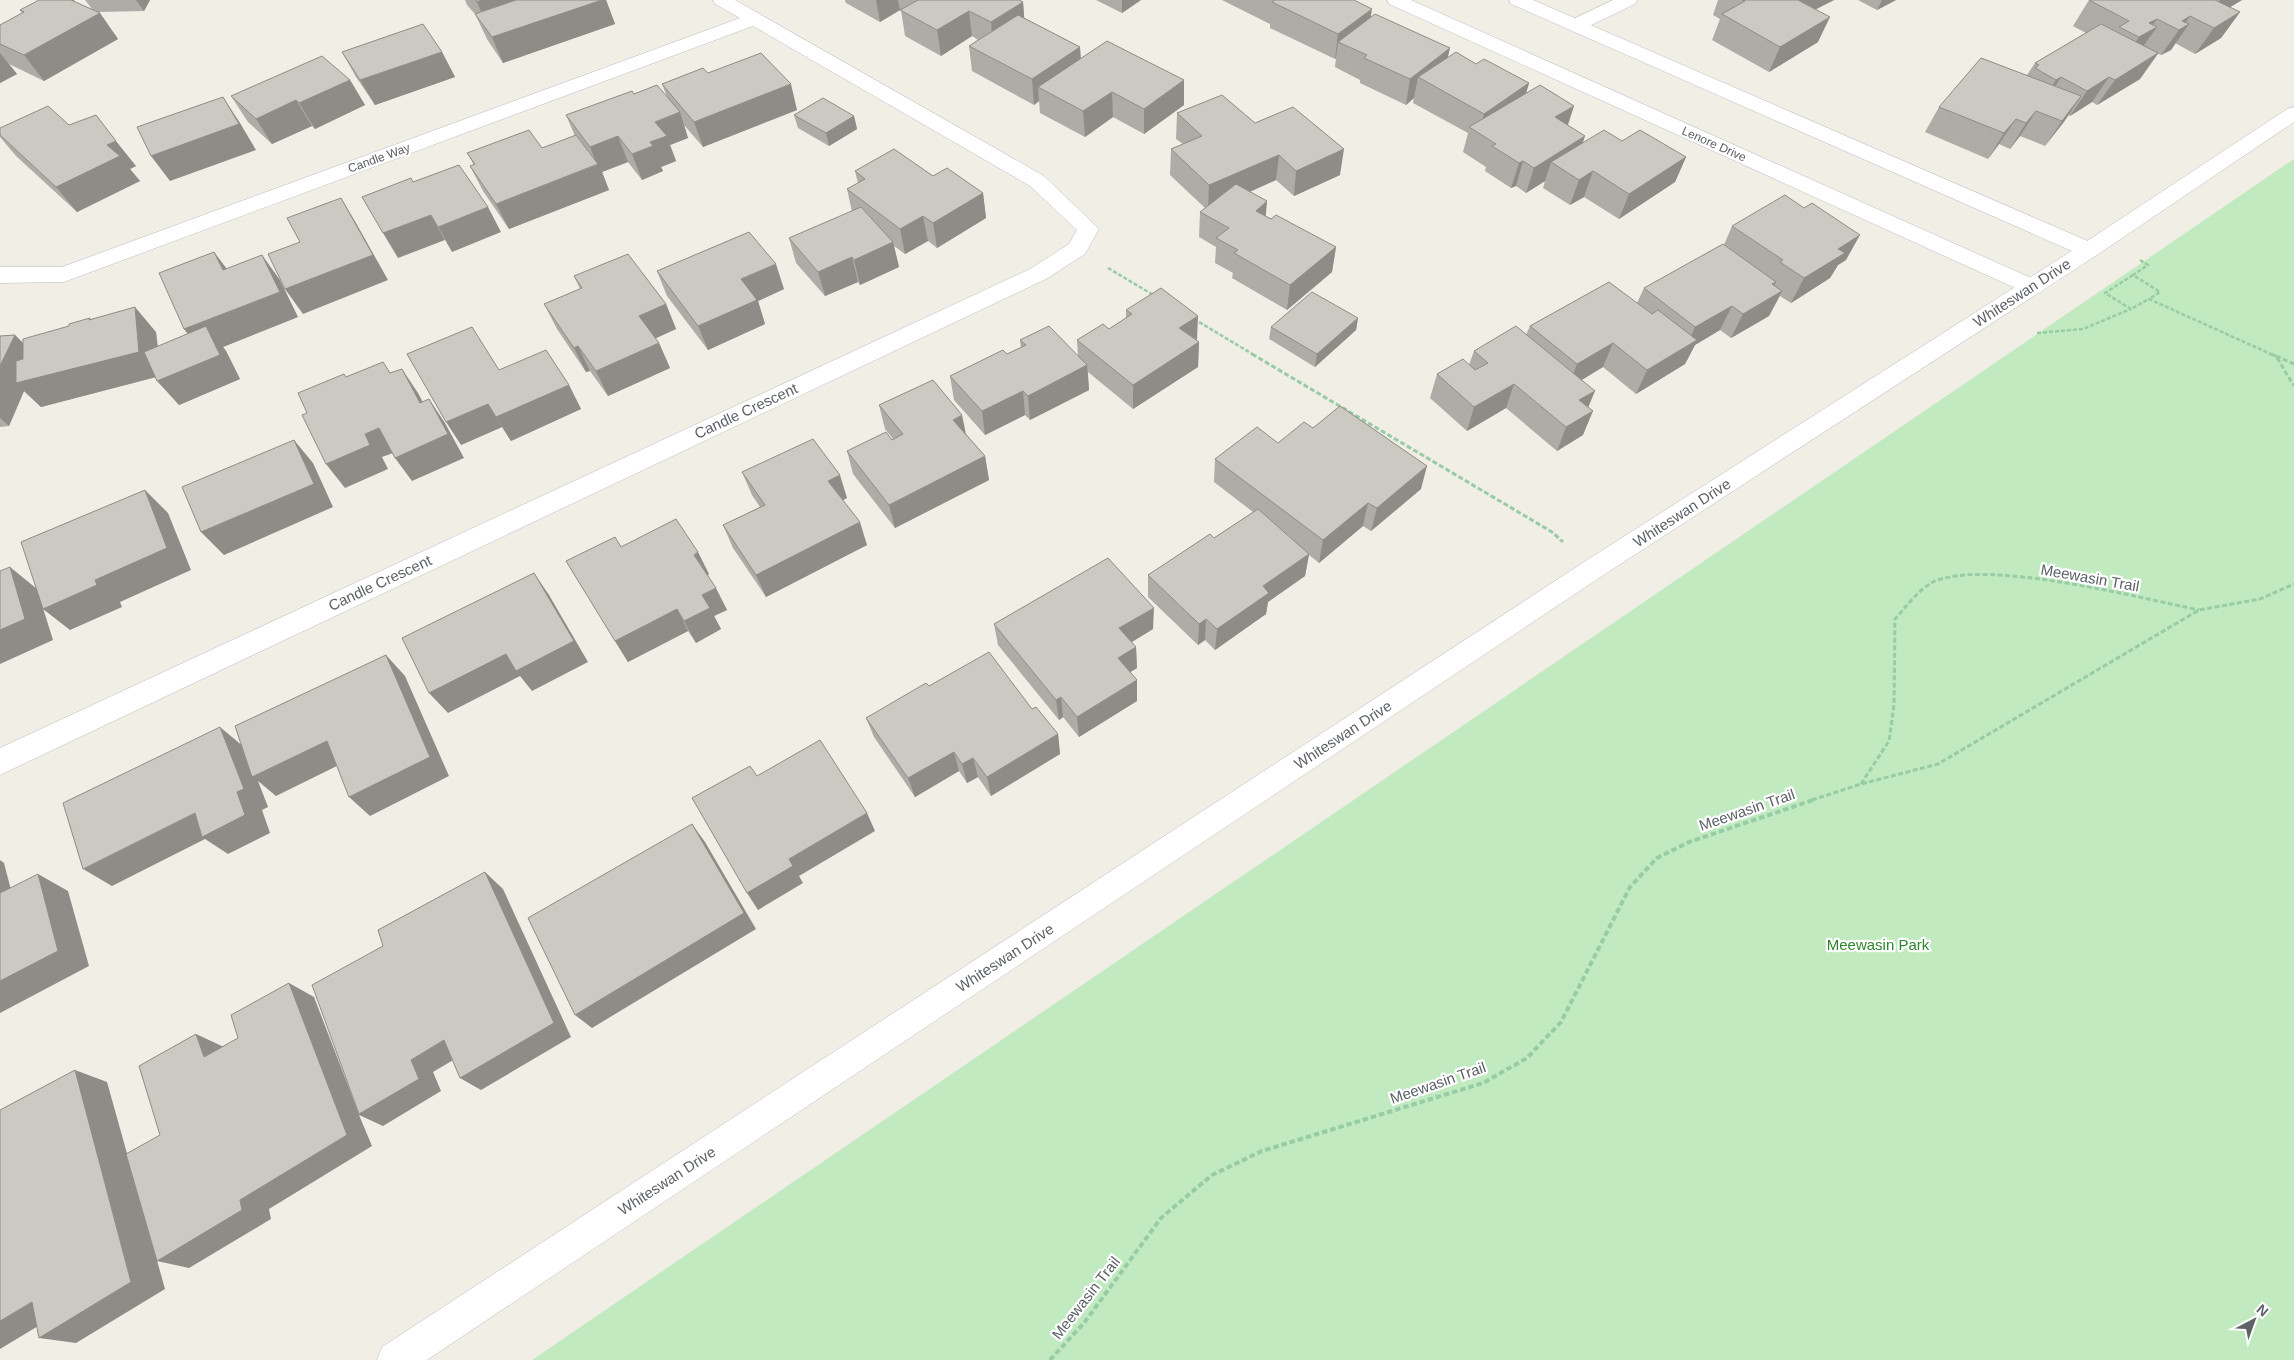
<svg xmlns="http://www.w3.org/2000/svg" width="2294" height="1360" viewBox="0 0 2294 1360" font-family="Helvetica,sans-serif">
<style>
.green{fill:#c1eac0}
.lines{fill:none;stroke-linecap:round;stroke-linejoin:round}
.minor-casing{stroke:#babdc2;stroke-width:1}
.tertiary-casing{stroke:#babdc2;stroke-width:1}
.secondary-casing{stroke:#b8bcc2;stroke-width:1}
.path-far2{stroke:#97cca5;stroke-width:2.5;stroke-dasharray:4 2;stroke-linecap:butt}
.path-far1{stroke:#97cca5;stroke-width:3;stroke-dasharray:5 2.5;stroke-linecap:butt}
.path{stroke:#97cca5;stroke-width:4;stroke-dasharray:5.5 3;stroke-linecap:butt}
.minor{fill:#fff;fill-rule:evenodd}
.tertiary{fill:#fff;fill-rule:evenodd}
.secondary{fill:#fff;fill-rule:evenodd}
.wall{fill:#afaca7}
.shaded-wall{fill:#8f8c88}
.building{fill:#ccc8c2;stroke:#8f8c88}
.labels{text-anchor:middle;stroke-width:4.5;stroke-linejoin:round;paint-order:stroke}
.far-street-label{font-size:12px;fill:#5d6267;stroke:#fff}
.street-label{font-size:15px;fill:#5d6267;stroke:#fff}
.park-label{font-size:15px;fill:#2d862e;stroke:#fff}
</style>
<rect width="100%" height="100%" fill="#f1eee5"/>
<!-- green -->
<path class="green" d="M2294 159V1360H532Z"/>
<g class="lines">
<!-- minor casing -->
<g class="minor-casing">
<path id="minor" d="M713 0H735L1044 176 1099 229 1085 254 1046 279 0 775V748L1030 269 1069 244 1077 230 1030 186 753 26 72 279 64 282 0 283V267H62L740 18 715 4Z
M1613 0H1637L1635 4 1583 29 1576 31 1569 29 1567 25 1569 21Z"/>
</g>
<!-- tertiary casing -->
<g class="tertiary-casing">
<path id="tertiary" d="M2294 107V122L2097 255 1602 576 427 1360H377L382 1347 1584 562 2081 245 2287 109Z"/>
</g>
<!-- secondary casing -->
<g class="secondary-casing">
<path id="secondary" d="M1387 0H1411L2040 282 2043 287 2040 292 2032 295 2024 292 1389 4Z
M1509 0H1533L2097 245 2100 250 2097 255 2089 257 2081 255 1511 4Z"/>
</g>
<!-- path-far2 -->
<path class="path-far2" d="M2140 260 2148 265 2133 275 2160 292 2149 299 2273 355
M1108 268 1155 296
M2133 275 2105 293 2131 309 2149 299
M1194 319 1254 355
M2037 333 2083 329 2131 309"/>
<!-- path-far1 -->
<path class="path-far1" d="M1252 354 1552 532 1563 542
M2271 354 2276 356 2294 386
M2276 356 2294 364
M1861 784 1889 741 1894 705 1895 619C1906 607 1918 590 1933 582 1985 558 2140 598 2199 610
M1812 800 1861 784 1938 764 2199 610 2260 599 2294 584"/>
<!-- path -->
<path class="path" d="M1050 1360 1084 1323 1161 1218 1212 1175 1262 1151 1483 1083 1527 1058 1561 1022 1630 887 1657 858 1689 842 1816 799"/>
<!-- minor -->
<use href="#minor" class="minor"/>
<!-- tertiary -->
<use href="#tertiary" class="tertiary"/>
<!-- secondary -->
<use href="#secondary" class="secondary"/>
</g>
<!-- wall -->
<path class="wall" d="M85 0H150L144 11 99 12 118 39 44 81 9 64 17 74 0 83V25L22 13 20 10 75 2 92 9Z
M465 0H606L615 24 503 63 487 39 475 14 467 5Z
M845 0H1019L1023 2 1024 18 1080 47 1081 58 1184 105 1144 134 1113 117 1085 137 1040 113 1039 101 1034 105 972 71 969 46 978 40 972 36 941 56 905 36 901 10H900L880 22 846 3Z
M1096 0H1141L1122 13Z
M1222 0H1354L1371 17 1450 48 1447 58 1476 64 1529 83 1526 93 1568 125 1583 143 1622 141 1686 157 1675 182 1619 219 1584 197 1570 205 1543 188 1545 181 1526 193 1516 186 1511 188 1485 171 1486 167 1463 152 1468 133 1413 103 1414 98 1406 105 1360 83V80L1335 67 1336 58 1335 59 1270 28V24Z
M1718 0H1834L1816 9 1818 42 1769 72 1712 40 1720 19 1713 15Z
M1858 0H1896L1877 10Z
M2089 0H2242L2230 7 2240 12 2221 38 2195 54 2175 43 2171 50 2161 55 2158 54 2140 79 2097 105 2092 102 2070 116 2068 115 2045 146 2020 136 2010 149 1999 144 1988 159 1925 132 1939 107 2027 75 2035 63 2086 33 2073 26Z
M342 52H442L455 77 375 105 356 77Z
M708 73 797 110 703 147 684 125 688 138 670 145 676 161 661 167 663 171 642 180 628 162 602 172 609 190 509 229 483 191 470 166 474 165 467 153 542 148 575 136 566 115 634 94 667 97 662 84Z
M350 80 365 105 315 129 312 126 272 144 248 122 231 96Z
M1177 113 1255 123 1340 175 1294 196 1276 180 1250 192 1266 216 1336 247 1332 272 1287 310 1232 278 1233 273 1215 263 1216 247 1199 237 1200 212 1205 208 1170 175 1171 149 1183 144 1176 139Z
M794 115 854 116 857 129 829 146 798 128Z
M69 125 136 166 130 169 140 181 77 212 16 156 0 137V128Z
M855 171 933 176 983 193 986 218 937 248 928 241 905 254 894 246 899 267 860 285 858 282 825 296 796 263 789 238 852 212 847 189 858 183Z
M1732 226 1846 260 1838 265 1830 278 1791 303 1780 296 1769 316 1731 338 1720 330 1695 345 1685 364 1636 394 1603 367 1582 380 1588 408 1583 435 1557 451 1506 408 1467 431 1430 398 1437 374 1469 365 1474 351 1526 335 1530 326 1637 303 1644 288 1724 245Z
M214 252 226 269 298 317 223 347 226 351 240 379 179 405 156 377 41 407 24 391 9 426 0 427V336L15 335 23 343 91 319 156 332 158 346 188 334 184 329Z
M657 271 784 289 758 301 765 324 708 350 667 296Z
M574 276 666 304 676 329 655 338 659 343 670 368 608 396 590 371 586 372 557 329 544 304 580 289Z
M1126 310 1196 341 1199 342 1198 367 1133 409 1088 372 1089 390 1030 420 1025 415 985 435 954 400 950 376 1007 354 1021 348 1020 340 1078 356 1077 340 1109 329 1126 318Z
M1358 318 1356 330 1315 367 1269 339 1271 327Z
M499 370 569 385 581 409 511 441 502 427 461 445Z
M879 405 966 434 985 456 989 480 895 528 853 474 847 451 893 439 885 429Z
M1313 428 1421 489 1371 531 1363 526 1319 563 1309 555 1305 576 1268 602 1266 614 1215 650 1205 640 1198 645 1148 597V575L1214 538 1253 512 1214 482 1215 459 1278 443Z
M742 472 847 498 843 500 867 545 766 597 733 548 723 525 760 507 752 495Z
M621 547 709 574 708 575 727 610 714 616 721 629 696 643 688 631 628 662 615 641Z
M994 624 1153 629 1132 642 1136 647 1137 668 1130 672 1137 680V701L1079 737 1063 717 1059 720 998 645Z
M929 686 1032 709 1058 734 1060 754 991 796 978 777 967 783 959 771 915 797 874 737 866 718Z"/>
<!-- shaded-wall -->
<path class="shaded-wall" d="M70 0H74L88 20 100 13 118 39 44 81 24 55Z
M136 0H150L144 11Z
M483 0H560L488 28 477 2Z
M602 0H606L615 24 503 63 492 37Z
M876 0H898L900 10 880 22Z
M1122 0H1141L1122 13Z
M1799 0H1834L1789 23Z
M1882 0H1896L1877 10Z
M2220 0H2242L2204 23Z
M1023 2 1025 27 993 47 991 22Z
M1372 9 1368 34 1338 42 1336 58 1335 59 1338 34Z
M969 11 972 36 941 56 937 30Z
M2240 12 2221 38 2195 54 2214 28Z
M2190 16 2182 28 2189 24 2171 50 2161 55 2179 30 2182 21Z
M1830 17 1818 42 1769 72 1780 47Z
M2157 19 2148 32 2157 27 2139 52 2121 63 2149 23Z
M1080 47 1081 73 1038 87 1039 101 1034 105 1032 79Z
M1450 48 1444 73 1418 77 1414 98 1406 105 1410 79Z
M442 52 455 77 375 105 360 80Z
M0 53 17 74 0 83Z
M2158 53 2140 79 2097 105 2115 80Z
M2061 77 2045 102 2040 105 2056 80Z
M2109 77 2092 102 2070 116 2087 91Z
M350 80 365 105 315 129 299 103Z
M1184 80V105L1144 134V109Z
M1529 83 1522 108 1479 133 1484 114Z
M791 84 797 110 703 147 694 122Z
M1112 92 1113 117 1085 137 1083 111Z
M2081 96 2064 122 2045 146 2062 121Z
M223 97 240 123 256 150 170 181 151 156Z
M296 100 312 126 272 144 256 119Z
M1574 106 1566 131 1555 117Z
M2036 111 2020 136 2010 149 2026 123Z
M680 112 688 138 670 145 676 161 661 167 663 171 642 180 632 154 650 142 655 122Z
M854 116 857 129 829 146 826 133Z
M2016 119 1999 144 1988 159 2004 133Z
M618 136 628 162 602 172 609 190 509 229 496 204 597 165 590 147Z
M1585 136 1577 161 1551 162 1545 181 1526 193 1534 168Z
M116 141 136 166 130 169 140 181 77 212 56 187 107 145Z
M1344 149 1340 175 1294 196 1296 171Z
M1279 155 1276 180 1208 210 1209 185Z
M1686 157 1675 182 1619 219 1629 194Z
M1523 161 1516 186 1511 188 1519 163Z
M1593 171 1584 197 1570 205 1579 180Z
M983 193 986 218 937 248 933 223Z
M341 198 356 223 388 280 303 314 285 289Z
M1267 201 1265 226 1256 211Z
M488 207 501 232 452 252 438 227Z
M431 215 445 240 398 258 383 233Z
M923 216 928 241 905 254 900 229Z
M1860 235 1846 260 1838 265 1830 278 1791 303 1804 278 1838 249Z
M893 242 899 267 860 285 854 260Z
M1336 247 1332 272 1287 310 1290 285Z
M214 252 233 277 223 270Z
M262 255 280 280 298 317 223 347 226 351 240 379 179 405 157 381 204 354 184 329Z
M852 257 858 282 825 296 818 272Z
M776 264 784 289 758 301 765 324 708 350 698 326 741 279Z
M1776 282 1766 301 1782 291 1769 316 1731 338 1743 314 1772 284Z
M666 304 676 329 650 341 639 316Z
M1732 306 1720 330 1695 345 1685 364 1636 394 1647 370 1686 347 1695 327Z
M135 307 156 332 160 376 41 407 24 391 9 426 0 418V366L15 335 39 359Z
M1198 316 1197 340 1179 328Z
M1358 318 1356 330 1315 367 1317 354Z
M1199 342 1198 367 1133 409V385Z
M659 343 670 368 608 396 596 371Z
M1613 343 1603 367 1568 388 1577 364Z
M578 346 590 371 586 372 574 348Z
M1087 365 1089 390 1030 420 1028 396Z
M402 369 418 393 436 427 420 403Z
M1514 384 1506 408 1467 431 1474 407Z
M569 385 581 409 511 441 496 417Z
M1023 391 1025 415 985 435 982 411Z
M1595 391 1585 415 1579 400Z
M429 399 445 423 464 458 412 481 395 458Z
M488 404 502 427 461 445 446 422Z
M1593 411 1583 435 1557 451 1566 427Z
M962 415 967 439 953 420Z
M379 428 396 452 382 457 388 469 345 488 326 464 365 434Z
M294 440 313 463 333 507 224 555 201 532Z
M985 456 989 480 895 528 889 505Z
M1427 466 1421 489 1371 531 1377 508Z
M840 475 847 498 836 504 828 481Z
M145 490 168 513 191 570 120 602 122 607 70 630 43 609 95 580Z
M1368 503 1363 526 1319 563 1323 540Z
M860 522 867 545 766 597 756 575Z
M698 552 709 574 704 577 694 555Z
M1309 554 1305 576 1268 602 1266 614 1215 650 1217 629 1263 586Z
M10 567 37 589 53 640 0 664V630Z
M534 573 549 595 588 662 532 691 520 676 448 713 429 693Z
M716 588 727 610 714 616 721 629 696 643 684 621 702 595Z
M1154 608 1153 629 1120 649 1119 628Z
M677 609 688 631 628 662 615 641Z
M1206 619 1205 640 1198 645 1199 624Z
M1136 647 1137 668 1119 679 1118 658Z
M386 655 405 676 449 776 370 816 349 797Z
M1137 680V701L1079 737 1077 717Z
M1061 697 1063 717 1059 720 1056 700Z
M220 727 244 747 327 741 349 760 276 796 258 781 268 807 262 810 270 833 228 854 205 839 112 886 83 869 237 792Z
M1058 734 1060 754 991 796 987 777Z
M954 752 959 771 915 797 908 778Z
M973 758 978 777 967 783 962 764Z
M867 813 875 831 799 876 803 883 758 910 747 893 789 859Z
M692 824 705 842 756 929 592 1028 575 1015Z
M0 860 4 863 18 917 0 908Z
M485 872 503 889 571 1037 481 1090 460 1078Z
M38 874 68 891 89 966 0 1013V981Z
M289 983 314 997 359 1114 411 1060 444 1040 465 1053 433 1072 441 1091 383 1126 359 1115 372 1146 269 1209 271 1219 189 1268 157 1261 240 1200Z
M196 1034 224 1047 204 1057Z
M75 1070 107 1082 165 1289 76 1343 39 1338Z
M32 1302 68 1308 0 1349V1321Z"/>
<!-- building -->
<path class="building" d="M39 0H71L100 13 24 55 0 44V25L24 12 20 10Z
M475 0H483L477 2Z
M516 0H602L492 37 475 14Z
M918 0H1019L1023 2 991 22 969 11 937 30 900 10Z
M1275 0H1354L1372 9 1338 34 1272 2Z
M1742 0H1798L1830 17 1780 47 1722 14 1745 1Z
M2089 0H2215L2240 12 2214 28 2190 16 2182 21 2189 24 2179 30 2157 19 2149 23 2157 27 2139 37 2119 27 2129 21Z
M1375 14 1450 48 1410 79 1364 58 1367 55 1338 42Z
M1018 15 1080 47 1032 79 969 46Z
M423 24 442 52 360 80 342 52Z
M2101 24 2158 53 2115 80 2109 77 2087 91 2061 77 2056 80 2035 68 2039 65 2035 63Z
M1107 41 1184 80 1144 109 1112 92 1083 111 1038 87Z
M1456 52 1476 64 1484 59 1529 83 1484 114 1418 77Z
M761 53 791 84 694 122 662 84 703 68 708 73Z
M322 56 350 80 299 103 296 100 256 119 231 96Z
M1981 58 2081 96 2062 121 2036 111 2026 123 2016 119 2004 133 1939 107Z
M657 85 680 112 655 122 667 136 650 142 653 146 632 154 618 136 590 147 566 115 632 91 634 94Z
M1540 85 1574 106 1555 117 1585 136 1534 168 1523 161 1519 163 1492 146 1496 144 1469 127Z
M1222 95 1255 123 1293 107 1344 149 1296 171 1279 155 1209 185 1171 149 1202 136 1177 113Z
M223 97 239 124 151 156 137 127Z
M823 98 854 116 826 133 794 115Z
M48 106 69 125 96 115 116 141 107 145 120 156 56 187 0 135V128Z
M529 130 542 148 576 135 598 164 496 204 470 166 475 164 467 153Z
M1604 130 1622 141 1640 130 1686 157 1629 194 1593 171 1579 180 1551 162Z
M894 149 933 176 947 168 983 193 933 223 923 216 900 229 847 189 865 179 855 171Z
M459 165 488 207 438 227 431 215 383 233 362 197 411 178 413 182Z
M1236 184 1267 201 1256 211 1271 219 1276 215 1336 247 1290 285 1234 253 1238 250 1216 238 1229 228 1200 212Z
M1785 195 1804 208 1812 203 1860 235 1838 249 1845 253 1804 278 1780 262 1783 260 1732 226Z
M341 198 373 255 285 289 268 254 300 242 287 218Z
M861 207 893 242 854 260 852 257 818 272 789 238Z
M749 232 776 264 741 279 757 300 698 326 657 271Z
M1723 244 1776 282 1772 284 1782 291 1743 314 1732 306 1695 327 1644 288Z
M214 252 223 270 262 255 280 292 184 329 159 273Z
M628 254 666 304 639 316 659 343 596 371 578 346 574 348 544 304 582 288 574 276Z
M1609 282 1652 314 1658 310 1697 340 1647 370 1613 343 1577 364 1530 326Z
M1161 288 1198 316 1179 328 1199 342 1133 385 1077 340 1103 324 1109 329 1132 314 1126 310Z
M1312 292 1358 318 1317 354 1271 327Z
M135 307 139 352 16 383V361L23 359V339L69 326V324L90 318 89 320Z
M206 326 220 355 157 381 144 352Z
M1049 326 1087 365 1028 396 1023 391 982 411 950 376 1003 350 1007 354 1026 345 1020 340Z
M1516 326 1595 391 1579 400 1593 411 1566 427 1514 384 1474 407 1437 374 1463 359 1475 370 1488 363 1474 351Z
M472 327 499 370 546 350 569 385 496 417 488 404 446 422 407 354Z
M15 335 0 366V336Z
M383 362 390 373 402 369 420 403 429 399 448 434 395 458 379 428 365 434 370 445 326 464 302 415 307 413 298 393 344 374 346 377Z
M933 380 962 415 953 420 985 456 889 505 847 451 886 432 892 440 903 434 879 405Z
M1340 406 1427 466 1377 508 1368 503 1323 540 1215 459 1257 427 1278 443 1304 422 1313 428Z
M813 439 840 475 828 481 860 522 756 575 723 525 765 505 742 472Z
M294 440 314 484 201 532 182 487Z
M145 490 167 548 95 580 97 585 43 609 21 542Z
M1258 509 1309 554 1263 586 1269 593 1217 629 1206 619 1199 624 1148 575 1210 534 1214 538Z
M676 519 698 552 694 555 716 588 702 595 710 608 684 621 677 609 615 641 566 561 615 537 621 547Z
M1108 558 1154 608 1119 628 1136 647 1118 658 1137 680 1077 717 1061 697 1056 700 994 624Z
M10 567 25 619 0 630V571Z
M534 573 574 641 516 671 506 654 429 693 402 638Z
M989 652 1032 709 1036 707 1058 734 987 777 973 758 962 764 954 752 908 778 866 718 926 683 929 686Z
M386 655 430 757 349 797 327 741 252 777 235 726Z
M220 727 244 789 237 792 245 815 202 837 195 813 83 869 63 803Z
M820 740 867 813 789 859 793 866 747 893 692 798 750 766 757 776Z
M692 824 744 913 575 1015 528 918Z
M485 872 554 1023 460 1078 444 1040 411 1060 419 1079 359 1114 312 985 383 946 378 930Z
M38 874 58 951 0 981V893Z
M289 983 347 1135 240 1200 242 1210 157 1261 126 1154 160 1135 139 1066 196 1034 204 1057 238 1038 231 1015Z
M75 1070 131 1282 39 1338 32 1302 0 1321V1110Z"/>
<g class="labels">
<!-- far-street labels -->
<g class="far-street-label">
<text transform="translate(1714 144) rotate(24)" y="4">Lenore Drive</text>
<text transform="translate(379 158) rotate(-20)" y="4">Candle Way</text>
</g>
<!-- street labels -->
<g class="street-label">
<text transform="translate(2022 293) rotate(-33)" y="5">Whiteswan Drive</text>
<text transform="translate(746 411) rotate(-25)" y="5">Candle Crescent</text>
<text transform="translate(1682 513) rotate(-33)" y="5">Whiteswan Drive</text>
<text transform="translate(2090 578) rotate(10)" y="5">Meewasin Trail</text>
<text transform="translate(380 583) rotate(-25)" y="5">Candle Crescent</text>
<text transform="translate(1343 735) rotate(-33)" y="5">Whiteswan Drive</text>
<text transform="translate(1747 810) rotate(-19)" y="5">Meewasin Trail</text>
<text transform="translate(1005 958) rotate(-33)" y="5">Whiteswan Drive</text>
<text transform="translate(1438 1083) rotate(-19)" y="5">Meewasin Trail</text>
<text transform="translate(667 1181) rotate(-33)" y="5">Whiteswan Drive</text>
<text transform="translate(1086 1298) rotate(-52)" y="5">Meewasin Trail</text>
</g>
<!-- park labels -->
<g class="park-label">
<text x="1878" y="950">Meewasin Park</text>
</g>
</g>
<!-- north arrow -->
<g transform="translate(2254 1320) rotate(41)" stroke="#ffffff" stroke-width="4" paint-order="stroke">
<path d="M0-4L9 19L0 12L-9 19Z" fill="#5d6267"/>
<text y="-8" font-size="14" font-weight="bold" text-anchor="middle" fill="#5d6267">N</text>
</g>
</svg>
